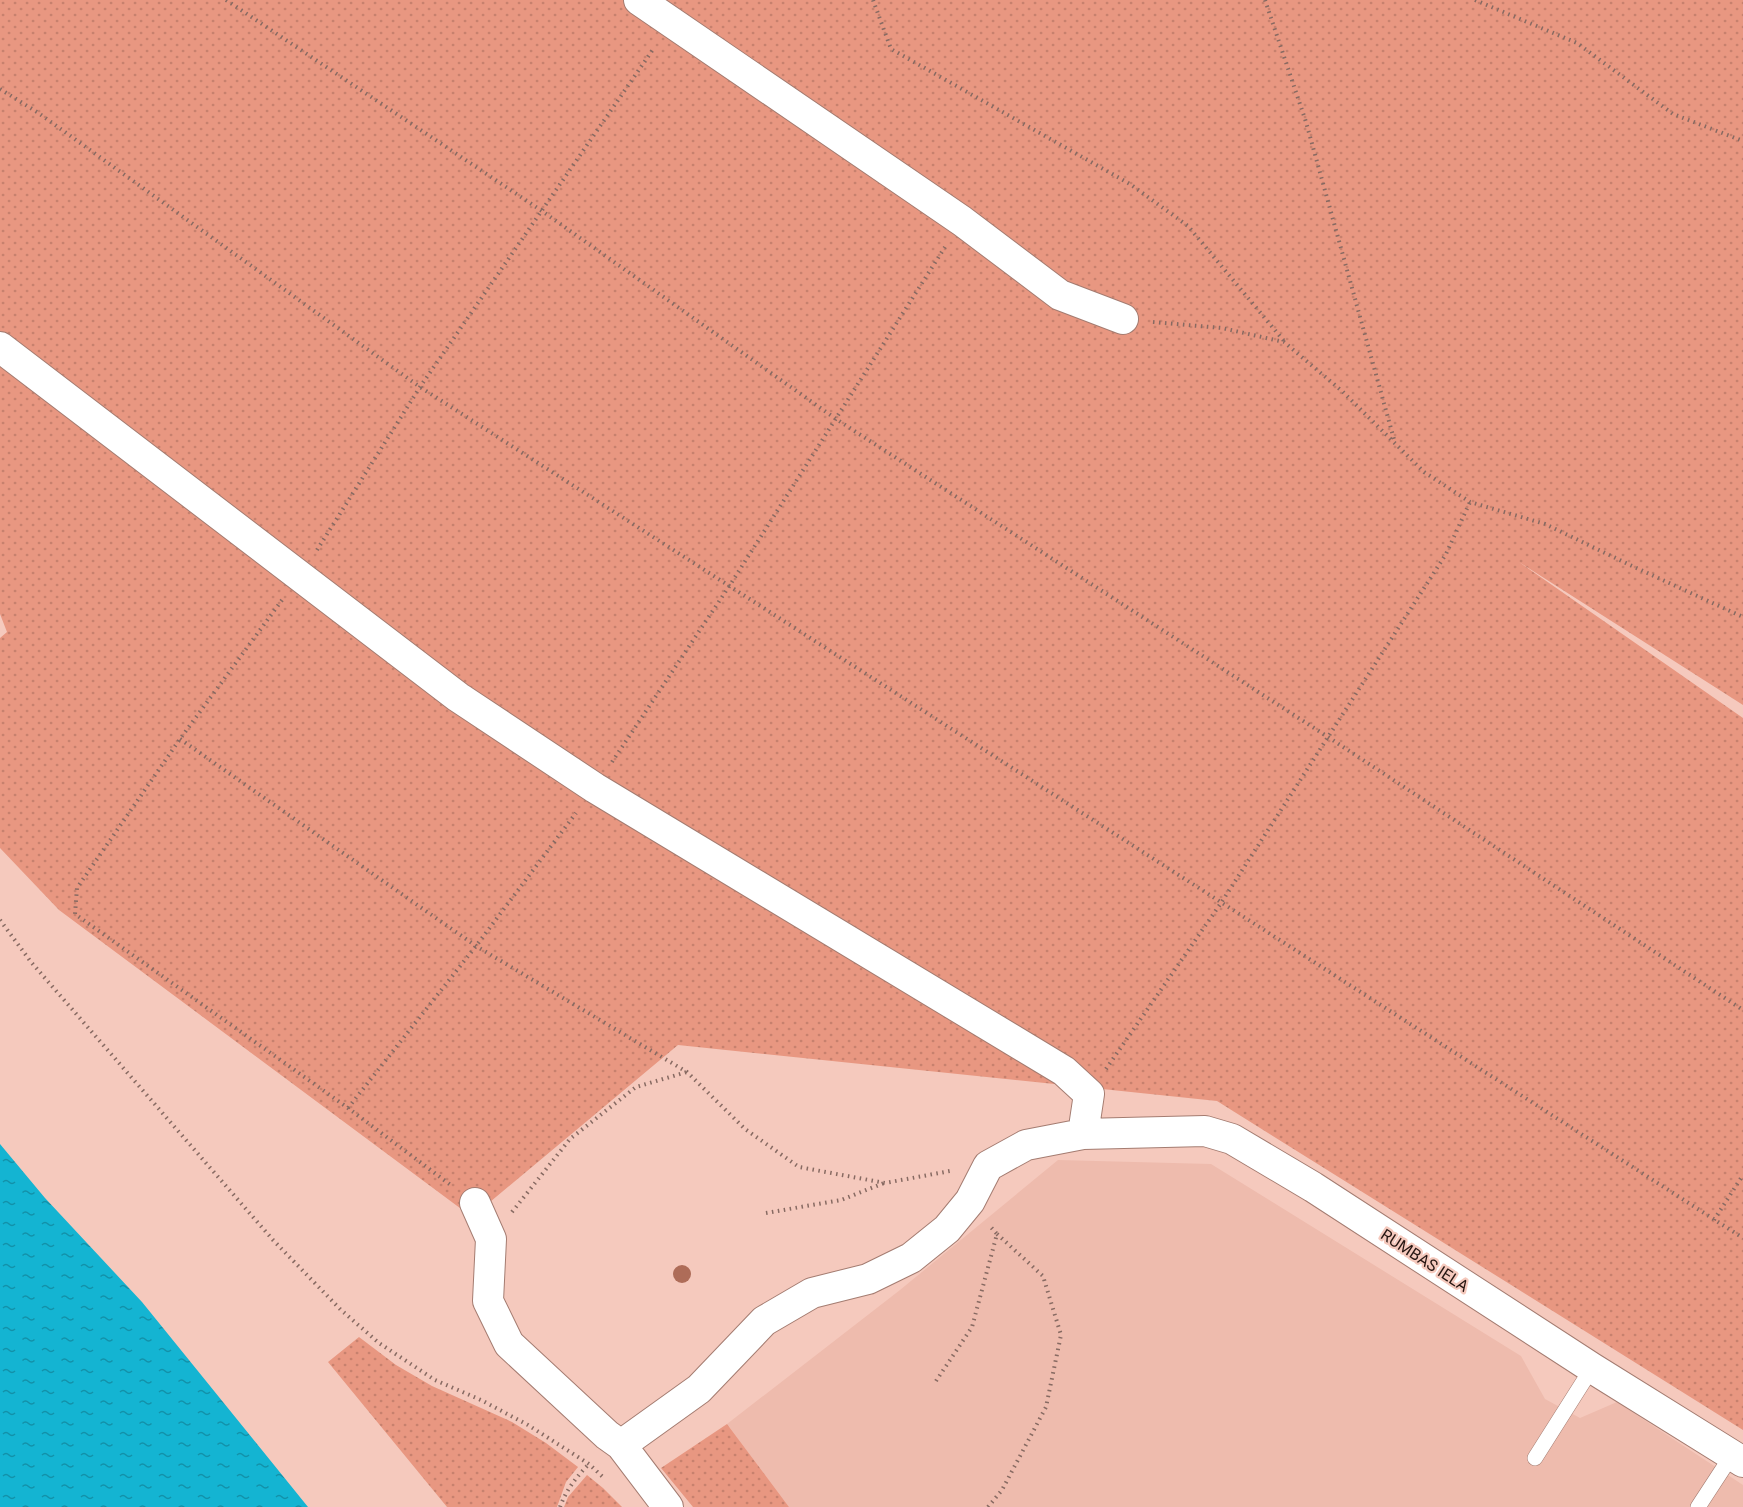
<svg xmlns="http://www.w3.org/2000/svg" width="1743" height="1507" viewBox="0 0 1743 1507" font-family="Roboto,sans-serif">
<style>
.built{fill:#eebbad}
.grass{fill:url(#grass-dots)}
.water{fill:url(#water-ripples)}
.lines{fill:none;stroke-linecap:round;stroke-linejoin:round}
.lane-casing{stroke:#a47c71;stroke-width:16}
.street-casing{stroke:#a47c71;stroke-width:32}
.path{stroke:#876a62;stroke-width:4;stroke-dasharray:1.5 4.5;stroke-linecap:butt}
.lane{stroke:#fff;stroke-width:15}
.street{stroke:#fff;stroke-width:30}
.tree{fill:#ae6c58}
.labels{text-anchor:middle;stroke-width:4.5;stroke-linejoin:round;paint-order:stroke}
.street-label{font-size:16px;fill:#261612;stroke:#f5c9bd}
</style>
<defs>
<pattern id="grass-dots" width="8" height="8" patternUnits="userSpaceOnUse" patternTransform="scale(1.5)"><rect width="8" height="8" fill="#e89781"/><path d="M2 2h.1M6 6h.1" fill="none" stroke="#c7816e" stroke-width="1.8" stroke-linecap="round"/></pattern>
<pattern id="water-ripples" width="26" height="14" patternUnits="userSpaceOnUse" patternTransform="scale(1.5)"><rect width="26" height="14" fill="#14b4d2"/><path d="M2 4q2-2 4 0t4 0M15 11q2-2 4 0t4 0" fill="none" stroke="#1291a9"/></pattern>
</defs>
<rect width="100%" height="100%" fill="#f5c9bd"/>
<!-- built -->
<path class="built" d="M1058 1160 1211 1164 1521 1356 1545 1399 1580 1418 1617 1402 1743 1485V1507H789L727 1424 900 1290Z"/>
<!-- grass -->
<path class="grass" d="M0 0H1743V705L1519 562 1743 718V1430L1217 1101 678 1045 472 1217 59 910 0 848V638L7 632 0 614Z
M359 1337 396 1365 432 1386 512 1422 546 1443 578 1467 566 1482 557 1507H447L328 1362Z
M727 1424 789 1507H693L661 1468Z
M587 1475 603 1488 622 1507H564L568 1497Z"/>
<!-- water -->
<path class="water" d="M0 1144 45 1198 142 1302 308 1507H0Z"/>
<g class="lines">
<!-- lane casing -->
<g class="lane-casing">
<path id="lane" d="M1535 1458 1592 1368
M1698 1507 1732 1455"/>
</g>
<!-- street casing -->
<g class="street-casing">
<path id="street" d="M639 0 962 221 1060 295 1123 319
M0 347 458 697 595 788 1064 1071 1089 1094 1083 1134 1026 1145 988 1166 970 1201 947 1229 911 1258 868 1279 812 1293 764 1321 699 1389 621 1445 607 1435 509 1344 488 1301 491 1239 475 1203
M1083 1134 1205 1131 1232 1139 1313 1187 1592 1368 1743 1462
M621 1445 668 1507"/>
</g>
<!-- path -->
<path class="path" d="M226 0 542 211 836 419 1328 737 1743 1010
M873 0 891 49 1130 184 1188 226 1284 341
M1265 0 1306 122 1395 443
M1475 0 1577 43 1673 114 1743 141
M0 89 37 112 420 387 1743 1238
M1153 322 1222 328 1284 342 1342 391 1424 472 1470 502 1545 524 1630 565 1743 617
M317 550 420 387 654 48
M282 600 180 739 77 888 75 914 348 1108 452 1186
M180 739 476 946 687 1072 745 1129 799 1167 885 1183 950 1171
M612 762 730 585 945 247
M0 920 31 962 273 1240 341 1310 379 1343 435 1380 481 1400 528 1425 589 1464 605 1479
M1106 1069 1221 903 1446 554 1470 502
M348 1108 476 946 576 813
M512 1212 570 1139 636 1087 687 1072
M766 1213 841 1200 884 1183
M1714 1220 1743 1175
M936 1381 972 1327 997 1234 989 1225
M560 1507C566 1490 577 1476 590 1463
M988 1507 1002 1490 1046 1407 1061 1335 1043 1276 997 1234"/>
<!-- lane -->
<use href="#lane" class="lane"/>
<!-- street -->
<use href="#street" class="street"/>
</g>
<!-- trees -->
<circle class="tree" cx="682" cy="1274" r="9"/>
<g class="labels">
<!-- street labels -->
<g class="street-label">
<text transform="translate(1425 1260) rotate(33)" y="6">RUMBAS IELA</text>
</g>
</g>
</svg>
